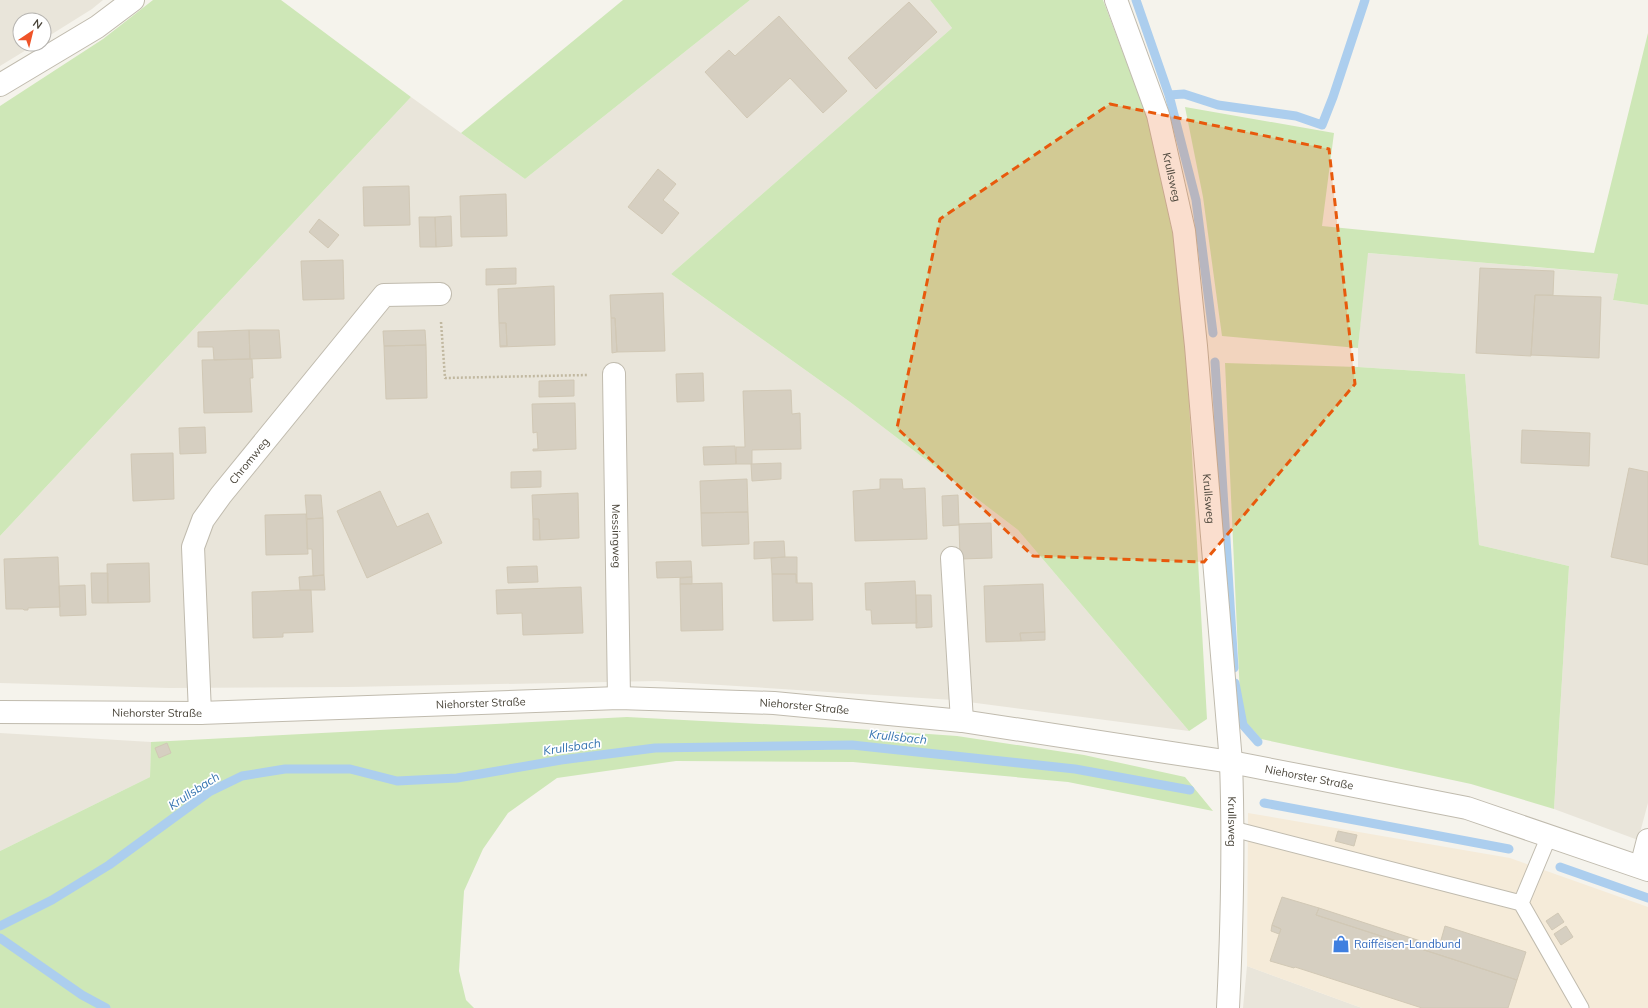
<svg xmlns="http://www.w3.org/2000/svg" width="1648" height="1008" viewBox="0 0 1648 1008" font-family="Mulish,sans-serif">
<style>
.residential{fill:#e9e5da}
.commercial{fill:#f5ebd9}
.green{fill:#cee7b7}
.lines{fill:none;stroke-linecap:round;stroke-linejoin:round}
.stream{stroke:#acceee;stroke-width:9}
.building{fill:#d6cfc1;stroke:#d1c8b5}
.service-casing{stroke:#c0bbae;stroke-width:17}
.minor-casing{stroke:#c0bbae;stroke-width:24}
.path{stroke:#c1b8a0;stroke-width:2.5;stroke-dasharray:2 2;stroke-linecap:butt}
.service{stroke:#fff;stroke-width:15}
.minor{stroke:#fff;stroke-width:22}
.marked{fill:#e8590c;fill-opacity:0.2;stroke:#e8590c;stroke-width:3;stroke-dasharray:8 5;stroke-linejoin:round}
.labels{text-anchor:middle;stroke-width:3.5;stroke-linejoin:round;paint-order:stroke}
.street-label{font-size:11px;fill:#494439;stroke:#fff}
.shop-label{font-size:11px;fill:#366cbe;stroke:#fff;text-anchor:start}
.water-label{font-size:12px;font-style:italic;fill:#3775b1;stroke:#fff}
</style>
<rect width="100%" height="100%" fill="#f5f3ec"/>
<!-- residential -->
<path class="residential" d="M0 0H103L92 9 44 39V20H20V44H36L0 66Z
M750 0H930L952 28 671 274 850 402 1018 530 1189 731 953 700 657 681 348 687 169 688 0 683V536L411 97 525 179Z
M1367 253 1618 274 1613 300 1648 305V803L1638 840 1554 809 1569 566 1479 545 1465 374 1358 367V348Z
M0 733 151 742 150 777 0 851Z
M1247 966 1362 1008H1243Z"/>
<!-- commercial -->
<path class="commercial" d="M1248 813 1510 858 1648 907V1008H1362L1247 966Z"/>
<!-- green -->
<path class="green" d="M153 0H281L411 97 0 536V106L103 39Z
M623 0H750L525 179 461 133Z
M930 0H1103L1147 116 1173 235 1186 349 1207 719 1189 731 1018 530 850 402 671 274 952 28Z
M1648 33V305L1613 300 1618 274 1368 253 1358 348 1222 336 1203 197 1185 107 1334 133 1322 226 1594 253Z
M1225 363 1358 367 1465 374 1479 545 1569 566 1554 809 1471 784 1261 739 1245 721 1240 697Z
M627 717 857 729 957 736 1084 755 1185 777 1213 811 1068 782 853 762 676 761 557 778 508 813 483 849 464 891 459 971 466 1000 474 1008H0V851L150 777 151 742Z"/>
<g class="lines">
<!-- stream -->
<path class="stream" d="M1136 0 1169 95 1196 200 1213 333
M1169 95 1184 94 1218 105 1296 116 1322 125 1333 97 1365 0
M1215 362 1234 668
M1235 683 1243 725 1258 742
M1264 803 1509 849
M1560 867 1648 898
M0 926 52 900 109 865 209 792 242 776 285 769H350L397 781 457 778 561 760 655 748 852 745 1075 769 1190 790
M0 938 82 995 106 1008"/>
</g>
<!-- building -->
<path class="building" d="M909 2 937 32 876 89 848 58Z
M779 16 847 91 823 113 790 78 747 118 705 72 729 50 735 56Z
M658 169 676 184 663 200 679 213 662 234 628 207Z
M409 186 410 225 364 226 363 187Z
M506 194 507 236 461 237 460 196Z
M451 216 452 246 436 247 435 217Z
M419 217H435L436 247H420Z
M319 219 339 235 328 248 309 232Z
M343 260 344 299 303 300 301 261Z
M516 268V284L486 285V269Z
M1480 268 1554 271 1553 295H1535L1531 356 1476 353Z
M554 286 555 345 500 347V346H507L506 323H499L498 289Z
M663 293 665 351 617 352 615 318H611L610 295Z
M1535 295 1601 297 1599 358 1531 355Z
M611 318H615L617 352 612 353Z
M499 323H506L507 346H500Z
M249 330H279L281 358 250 359Z
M249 330 250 359 214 360 213 347H198V332Z
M425 330 426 345 384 346 383 331Z
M426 345 427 398 386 399 384 346Z
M252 359 253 378H250L252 412 204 413 202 360Z
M703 373 704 401 677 402 676 374Z
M574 380V396L539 397V381Z
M791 390 792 414 800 413 801 449 752 450V464H736V447H745L743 391Z
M575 403 576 449 533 451V449H538L537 432 533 433 532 404Z
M205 427 206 453 180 454 179 428Z
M1522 430 1590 433 1589 466 1521 463Z
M735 446 736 464 704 465 703 447Z
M173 453 174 499 133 501 131 454Z
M781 463V479L752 481 751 464Z
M1629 468 1648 472V565L1611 557Z
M541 471V487L511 488V472Z
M747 479 748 512 701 513 700 481Z
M880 479H902L903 489 925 488 927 539 855 541 853 491 880 489Z
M380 491 397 527 428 513 442 543 367 578 337 511Z
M578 493 579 538 540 540 539 519H533L532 495Z
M305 495H321L323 518 307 519Z
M958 495 959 525 943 526 942 496Z
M748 512 749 544 702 546 701 513Z
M306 514 308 554 266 555 265 515Z
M323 518 324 575 313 576 312 549H307V519Z
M533 519H539L540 540H533Z
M991 523 992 558 960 559 959 524Z
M784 541 785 557 754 559V542Z
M58 557 60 607 28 608V610H24L23 609H6L4 559Z
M785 557H797V583L796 574H772L771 558Z
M691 561 692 577 657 578 656 562Z
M149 563 150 602 108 603 107 564Z
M537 566 538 582 508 583 507 567Z
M91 573H108V603H92Z
M772 574H796V583H812L813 620 773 621Z
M324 575 325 590H300L299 577Z
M692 577V584H680V578Z
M915 581 917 623 872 624 871 610H866L865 583Z
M722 583 723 630 681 631 680 584Z
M1043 584 1045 632 1020 633 1021 641 986 642 984 586Z
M85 585 86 615 60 616 59 586Z
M581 587 583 633 523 635 522 613 497 614 496 590Z
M300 590H311L313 632 283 633V637L253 638 252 592Z
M916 595H931L932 627 916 628Z
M1045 632V640L1021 641 1020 633Z
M167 743 171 753 159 758 155 748Z
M1338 831 1357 835 1354 846 1335 841Z
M1282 897 1319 908 1316 915 1517 980 1508 1008H1422L1295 967 1294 968 1270 961 1281 929 1272 925Z
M1319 908 1439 947 1445 926 1526 952 1517 980 1316 915Z
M1558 913 1564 922 1552 930 1546 921Z
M1272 925 1281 929 1279 934 1271 931Z
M1566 926 1573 937 1561 945 1554 934Z"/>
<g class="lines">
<!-- service casing -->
<g class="service-casing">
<path id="service" d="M1233 829 1521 903 1549 836
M1521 903 1581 1008"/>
</g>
<!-- minor casing -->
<g class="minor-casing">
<g id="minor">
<path id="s1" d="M1116 0 1158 115 1184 231 1196 346 1231 762C1234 844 1232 926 1228 1008"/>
<path d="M0 85 97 27 133 0"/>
<path id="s2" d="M614 374 619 698"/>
<path d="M952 558 962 721"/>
<path id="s3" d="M0 712 200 713 619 698 774 703 962 721 1231 762 1467 808 1648 870"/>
<path id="s4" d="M200 713 193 547 203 520 221 495 384 295 440 294"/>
<path d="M1641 867 1648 840"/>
</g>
</g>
<!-- path -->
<path class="path" d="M441 322 445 378 587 375"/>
<!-- service -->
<use href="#service" class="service"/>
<!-- minor -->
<use href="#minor" class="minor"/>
</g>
<!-- marked area -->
<path class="marked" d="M1110 104 1329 149 1355 384 1204 562 1033 556 897 428 940 219Z"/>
<!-- icons -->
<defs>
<g id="shop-bare" transform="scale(1.38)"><path d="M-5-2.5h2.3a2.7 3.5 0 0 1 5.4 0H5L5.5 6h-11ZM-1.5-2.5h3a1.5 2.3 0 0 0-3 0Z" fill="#3f7fe0" stroke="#fff" stroke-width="2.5" paint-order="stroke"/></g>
</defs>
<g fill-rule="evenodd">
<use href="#shop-bare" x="1341" y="944"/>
</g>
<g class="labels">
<!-- street labels -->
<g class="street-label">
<text dy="4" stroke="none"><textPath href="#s1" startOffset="186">Krullsweg</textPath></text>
<text dy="4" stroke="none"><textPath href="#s4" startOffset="270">Chromweg</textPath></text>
<text dy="4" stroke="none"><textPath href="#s1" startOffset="510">Krullsweg</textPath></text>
<text dy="4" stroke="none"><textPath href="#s2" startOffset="162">Messingweg</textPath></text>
<text dy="4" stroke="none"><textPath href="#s3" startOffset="481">Niehorster Straße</textPath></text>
<text dy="4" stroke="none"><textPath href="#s3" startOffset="805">Niehorster Straße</textPath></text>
<text dy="4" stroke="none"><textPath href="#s3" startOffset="157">Niehorster Straße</textPath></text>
<text dy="4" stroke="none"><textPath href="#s3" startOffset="1315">Niehorster Straße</textPath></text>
<text dy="4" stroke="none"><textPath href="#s1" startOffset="834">Krullsweg</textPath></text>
</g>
<!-- shop labels -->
<g class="shop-label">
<text x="1354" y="948">Raiffeisen-Landbund</text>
</g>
<!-- water labels -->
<g class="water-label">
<text transform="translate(898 737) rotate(6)" y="4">Krullsbach</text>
<text transform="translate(572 747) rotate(-8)" y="4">Krullsbach</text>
<text transform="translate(194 791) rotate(-33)" y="4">Krullsbach</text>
</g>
</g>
<!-- north arrow -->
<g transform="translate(32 32) rotate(35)"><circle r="19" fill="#ffffff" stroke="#b6b4b0"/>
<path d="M0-3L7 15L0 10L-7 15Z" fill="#ef5328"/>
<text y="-6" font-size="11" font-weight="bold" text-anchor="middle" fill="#494439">N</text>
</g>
</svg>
